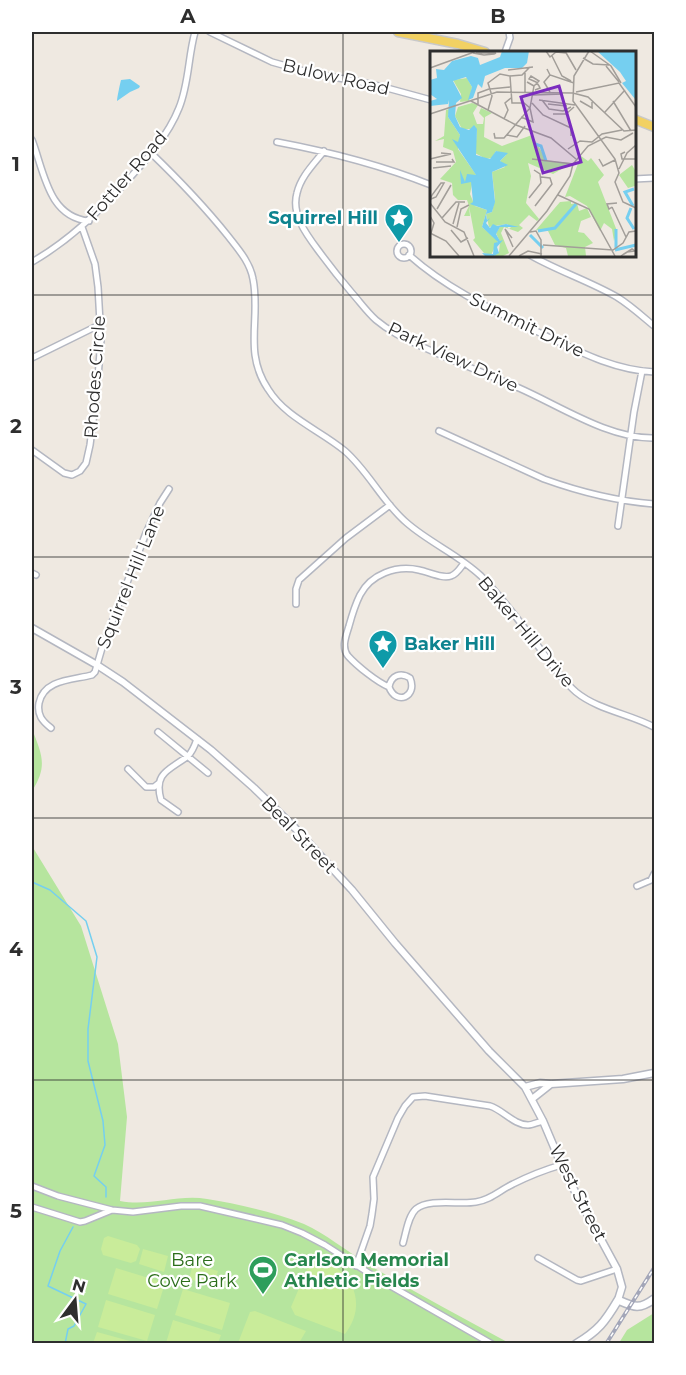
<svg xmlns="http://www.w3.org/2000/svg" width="686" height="1375" viewBox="0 0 686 1375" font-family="Montserrat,sans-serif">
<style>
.green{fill:#b6e59e}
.pitch{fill:#c9ec9a}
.water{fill:#75cff0}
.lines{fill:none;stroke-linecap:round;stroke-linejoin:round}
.stream{stroke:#75cff0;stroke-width:1.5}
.minor-casing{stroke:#b4b7c1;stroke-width:8}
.tertiary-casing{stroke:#b4b7c1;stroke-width:9}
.secondary-casing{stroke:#b4b7c1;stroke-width:10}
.primary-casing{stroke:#c9c9c9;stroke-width:11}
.minor{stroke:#fff;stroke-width:5}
.tertiary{stroke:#fff;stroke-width:6}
.secondary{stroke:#fff;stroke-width:7}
.primary{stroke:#f2d163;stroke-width:8}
.rail-casing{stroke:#a3a6b8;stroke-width:4}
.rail{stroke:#fff;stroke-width:1.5;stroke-dasharray:4.5;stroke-linecap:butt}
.grid{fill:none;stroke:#2e2e2e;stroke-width:1.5;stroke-opacity:0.55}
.labels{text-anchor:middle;stroke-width:4.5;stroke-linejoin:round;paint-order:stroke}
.street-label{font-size:18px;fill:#2e2e2e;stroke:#fff}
.culture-label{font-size:18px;font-weight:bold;fill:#0d838f;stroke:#fff;text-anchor:end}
.park-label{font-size:18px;fill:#2c6e1b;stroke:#fff}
.leisure-label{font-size:18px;font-weight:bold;fill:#27864d;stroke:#fff;text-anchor:start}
.inset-river{fill:none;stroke:#75cff0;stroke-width:3}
.inset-road{fill:none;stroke:#a29e99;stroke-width:1.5}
.view{fill:#7b2cbf;fill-opacity:0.15;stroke:#7b2cbf;stroke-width:3}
.inset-edge{fill:none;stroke:#2e2e2e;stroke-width:3}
.neatline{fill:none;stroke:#2e2e2e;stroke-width:2}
.grid-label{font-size:20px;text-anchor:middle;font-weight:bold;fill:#2e2e2e}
</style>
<rect width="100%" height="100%" fill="#efe9e1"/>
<!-- green -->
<path class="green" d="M32 729C42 755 48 766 32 791Z
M32 846 81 926 118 1044 127 1117 120 1201C149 1207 178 1194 207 1199 238 1204 274 1212 304 1224 326 1234 345 1250 366 1263 412 1291 461 1317 509 1343L34 1344 32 1341Z
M654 1313V1343H619L627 1330Z"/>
<!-- pitch -->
<path class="pitch" d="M108 1236 137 1245 140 1249 136 1261 131 1263 103 1255 101 1249 104 1238Z
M143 1249 168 1256 164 1272 139 1264Z
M312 1258C350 1264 370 1302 345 1334L295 1315 291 1307Z
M193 1264 218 1271 213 1286 189 1279Z
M116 1268 165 1283 157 1309 108 1294Z
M183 1289 230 1303 222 1330 175 1315Z
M106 1300 155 1315 147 1341 98 1327Z
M255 1311 306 1331 299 1343H238L250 1312Z
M173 1320 221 1335 218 1343H166Z
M97 1332 137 1343H93Z"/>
<!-- water -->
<path class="water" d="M130 79 140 86 139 88 130 92 117 101C117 98 120 84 121 80Z"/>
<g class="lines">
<!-- stream -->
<path class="stream" d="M32 882 50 890 86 921 97 957 88 1029V1061L103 1121 105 1145 94 1176 106 1187V1197
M65 1344 68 1329 74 1326 86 1304 48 1286 60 1251 73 1227"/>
<!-- minor casing -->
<g class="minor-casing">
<path id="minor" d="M210 32 272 62 315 74 356 81 387 88 431 100
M505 52 510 38 509 32
M32 140C44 171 48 217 89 221
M277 142C330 152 381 165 431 185
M324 151C314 164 301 176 297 193 291 214 306 234 318 250 329 265 340 279 352 293 360 302 367 312 376 320 390 332 406 339 423 347 455 362 487 374 519 388 560 406 609 439 654 438
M151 153C179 180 204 206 228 236 238 249 250 262 253 279 261 318 243 352 268 389 286 418 320 430 345 451 369 472 383 503 407 523 430 543 459 555 481 576 504 599 522 625 541 650 552 665 562 680 576 692 598 710 630 714 654 727
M634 179 654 178
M397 251a7 7 0 1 1 14 0a7 7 0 1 1-14 0Z
M409 255C447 289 493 310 538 332 576 350 612 370 654 372
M530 255C558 271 589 281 617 297 630 305 642 316 654 326
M32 262C70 240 96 214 126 182 146 160 168 136 179 108 189 84 188 57 195 32
M32 358 101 324
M439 431 544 479C580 492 616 501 654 504
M32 450 64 473 72 475 80 471 86 463 90 445 97 389 101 340 98 287 95 264 82 227
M618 526 634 412 642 371
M32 573 36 575
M296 604V589L299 580 346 538 390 505
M389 687C391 675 401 672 410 678 418 697 396 706 389 687 377 682 357 666 348 656 341 647 346 636 349 626 352 615 355 605 360 595 371 574 396 565 419 570 429 572 442 579 451 576 457 574 461 567 464 563
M51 728C42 721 37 715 39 703 44 679 73 680 92 675L95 672 102 648 146 533 160 503 169 489
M158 732 208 773
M128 769 146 787H154L159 783
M178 812 161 800C153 772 170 770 188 756 192 752 195 745 197 739
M637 886 651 880 654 874
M32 1186 58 1196 112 1210 133 1212 181 1206H200L282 1225 302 1233 325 1245 375 1277 492 1344
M32 1207 80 1222 85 1221 112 1210
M403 1243C406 1233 408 1216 416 1209 429 1198 460 1205 476 1202 491 1200 500 1190 513 1184 529 1176 544 1170 561 1165
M538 1258 577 1280 581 1281 617 1269
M356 1266 370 1226 372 1214 374 1199 373 1177 398 1118 405 1106 413 1097 425 1096 490 1106C503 1110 514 1125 528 1125 532 1125 538 1122 543 1121"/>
</g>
<!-- tertiary casing -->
<g class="tertiary-casing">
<path id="tertiary" d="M32 628 97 665 123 682 211 750 254 788 295 828 352 890 395 943 489 1051 525 1087 543 1121 565 1173 617 1269 622 1287 618 1300
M525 1087 540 1083 551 1084 623 1079 654 1073
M532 1099 551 1084"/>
</g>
<!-- secondary casing -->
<g class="secondary-casing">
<path id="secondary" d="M576 1344C598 1331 605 1322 618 1300 634 1307 639 1310 654 1299"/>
</g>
<!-- primary casing -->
<g class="primary-casing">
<path id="primary" d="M398 32 458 44 485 52
M634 119 654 127"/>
</g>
<!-- minor -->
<use href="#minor" class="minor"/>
<!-- tertiary -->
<use href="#tertiary" class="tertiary"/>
<!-- secondary -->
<use href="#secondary" class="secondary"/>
<!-- primary -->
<use href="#primary" class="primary"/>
<!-- rail casing -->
<g class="rail-casing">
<path id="rail" d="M606 1344 654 1268"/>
</g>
<!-- rail -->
<use href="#rail" class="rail"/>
</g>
<!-- grid -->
<path class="grid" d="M343 32V1344M32 295H654M32 557H654M32 818H654M32 1080H654"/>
<!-- icons -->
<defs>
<g id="sight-pin" transform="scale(1.5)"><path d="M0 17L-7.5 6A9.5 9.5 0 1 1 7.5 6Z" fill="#0f9aa8" stroke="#fff"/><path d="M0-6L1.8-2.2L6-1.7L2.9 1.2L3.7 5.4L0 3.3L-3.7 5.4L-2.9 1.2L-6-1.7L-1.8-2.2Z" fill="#fff"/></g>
<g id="stadium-pin" transform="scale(1.5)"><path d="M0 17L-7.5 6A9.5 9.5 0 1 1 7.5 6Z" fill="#2e9e5b" stroke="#fff"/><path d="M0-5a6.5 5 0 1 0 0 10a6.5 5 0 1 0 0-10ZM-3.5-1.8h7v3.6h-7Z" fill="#fff"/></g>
</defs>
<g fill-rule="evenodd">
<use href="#sight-pin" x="399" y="218"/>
<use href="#sight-pin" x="383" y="644"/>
<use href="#stadium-pin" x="263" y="1270"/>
</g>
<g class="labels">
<!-- street labels -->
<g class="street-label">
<text transform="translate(336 77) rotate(13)" y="6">Bulow Road</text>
<text transform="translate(127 176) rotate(-49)" y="6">Fottler Road</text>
<text transform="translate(527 325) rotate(26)" y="6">Summit Drive</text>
<text transform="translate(453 357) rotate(25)" y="6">Park View Drive</text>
<text transform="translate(95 377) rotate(-86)" y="6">Rhodes Circle</text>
<text transform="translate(131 577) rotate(-68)" y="6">Squirrel Hill Lane</text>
<text transform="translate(526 632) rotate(50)" y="6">Baker Hill Drive</text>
<text transform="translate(299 835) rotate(46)" y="6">Beal Street</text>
<text transform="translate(578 1193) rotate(63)" y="6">West Street</text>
</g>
<!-- culture labels -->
<g class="culture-label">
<text x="378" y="224">Squirrel Hill</text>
<text x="404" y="650" text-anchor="start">Baker Hill</text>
</g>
<!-- park labels -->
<g class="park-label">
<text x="192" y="1266">Bare<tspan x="192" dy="21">Cove Park</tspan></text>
</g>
<!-- leisure labels -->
<g class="leisure-label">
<text x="284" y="1266">Carlson Memorial<tspan x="284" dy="21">Athletic Fields</tspan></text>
</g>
</g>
<!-- overview -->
<g transform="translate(430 51)">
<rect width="206" height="206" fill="#efe9e1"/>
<path d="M37 27 42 36 39 50 30 51 31 43 23 29ZM42 52 48 54 43 62 47 73H53L54 67 49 62 51 57 62 62 55 66 54 86 72 95 102 84 117 110 142 112 123 123 98 112 101 125 96 152 109 168 107 170 99 164 89 174 93 177 88 181 74 176 71 182 79 202 73 205H64L69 201 70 191 66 182 70 176 76 174 79 178 81 176 77 173 59 176 56 163 62 161 65 148 62 121 75 116 70 110 76 104 66 100 62 107 56 108 45 102 47 78H32L25 65 28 56ZM20 58 18 66 30 84 28 98 47 125 37 124 42 133 40 143 45 155 57 159 52 176 68 190 61 204 54 202 43 189 45 187 39 155 40 165H34L39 155 37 149H28L23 144 22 132 10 128 26 111 23 100 13 96 14 88 5 90 14 85 16 59ZM151 105 158 110 161 107 174 124 168 131 187 180 184 190 182 178 174 172 170 180 157 155 140 145 135 146ZM202 114 205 119V142V135L198 137 189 124ZM141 150V153L147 152 149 160 157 157 161 166 151 170 148 181 154 182 163 192 155 196 156 205H138L136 197 125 194 118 180 106 179 130 151Z" fill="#b6e59e"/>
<path d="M72 0H99L97 12 92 17H75L55 25 52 37 48 33 43 47 38 49 42 36 36 26 23 30 32 47 26 52 25 65 30 76 39 79 44 74 47 78 46 104 60 108 66 100 78 102 70 110 78 114 62 121 65 151 62 161 56 163 57 169 60 167 56 172 60 177 63 173 67 175 76 173 89 176H70L66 183 70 190 73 189 67 196 69 202 64 205H55L52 202 63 203 64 192 68 191 52 176 57 159 40 153 43 151 41 131 31 133 30 119 35 131 37 123 46 124 22 88 28 91 30 84 18 66 19 49 18 53 0 55V50L7 48 0 43V29L7 27 6 18 14 19 22 10 41 5 48 7 50 14 70 6ZM167 0H205V48L192 32 196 30 190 21Z" fill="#75cff0"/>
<path class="inset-river" d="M105 93 111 95 116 110M203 155 195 141 204 138M201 157 197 167 204 178M186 178V197M108 180 125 177 146 153M100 184 113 197M185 199 206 194"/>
<path class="inset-road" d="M116 0 120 6 126 1 136 2M135 0 146 19M159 0 144 25 143 50 185 108 189 122 185 131 193 151 206 157M160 0 181 15 191 32M43 2 54 4 64 3 66 2H46M122 5 132 25 141 30M153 7 163 13 179 14M176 15 189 31M0 17 47 0M117 18 120 24 144 32M78 19 103 16M120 24 114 31 120 41M80 25 92 24 100 16M104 35 109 30 101 25 99 28 106 31 107 32 109 35 110 37 105 39M60 38 80 36M95 41V22M146 41 189 32 206 56M103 44 133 43M109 49 145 54M112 49 119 58 133 60 141 56M41 50 86 74 121 87 146 108M150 50 162 57V51M183 50 201 80M102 52 113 64 141 77V85M48 53V42L59 38M118 53 137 55M58 59 62 45 58 32 70 23 80 25 82 52H94L100 57M175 61 195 39M0 63 67 41 143 42 158 46 194 80 206 79M123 63H136L144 56M91 66 103 71 100 57M74 68 78 59 75 52 81 47M64 82 65 87H74L100 57 104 35 97 31M77 84 87 86 95 75M138 98 150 90 162 91 172 83 192 79M195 101 191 103 192 108H206M0 108 21 103 11 102M102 108 143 113M169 108 173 115 185 109M6 111H24L22 108M3 117 21 115M189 118 197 102 206 94M128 144 159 158 185 205M99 147 111 132 110 123 104 119M0 149 2 144 11 132H14L6 146 1 148M0 152 15 171 34 181 44 205M105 155 122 133 120 127 111 126M182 156 196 186M182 156 179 158 177 153 187 152M7 158 21 134M0 165 4 172 1 182M12 167 26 151H35M23 173 29 152M27 176 31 158 39 154M21 179 31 191 38 187M100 181 106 180 111 189V205M0 182 16 190 29 205M82 187 75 178 83 196M113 194 183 199 193 192 199 181 206 180M79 205 117 160 140 125 143 113 158 95 176 86 191 89 203 82M89 205 98 200 112 203M191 205 194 203 202 198 205 200 197 201"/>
<path class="view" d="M129 35 151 111 113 122 91 46Z"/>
<rect width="206" height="206" class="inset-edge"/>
</g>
<!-- border -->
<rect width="686" height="1375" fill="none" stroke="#ffffff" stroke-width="66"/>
<!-- north arrow -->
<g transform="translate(75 1300) rotate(16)" stroke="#ffffff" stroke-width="4.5" paint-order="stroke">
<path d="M0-4.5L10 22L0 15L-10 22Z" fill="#2e2e2e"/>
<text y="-9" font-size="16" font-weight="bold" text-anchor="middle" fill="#2e2e2e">N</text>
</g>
<rect x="33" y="33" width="620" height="1309" class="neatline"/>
<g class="grid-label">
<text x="188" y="23">A</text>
<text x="498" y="23">B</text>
<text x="16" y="171">1</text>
<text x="16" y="433">2</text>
<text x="16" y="694">3</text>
<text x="16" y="956">4</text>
<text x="16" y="1218">5</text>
</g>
</svg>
